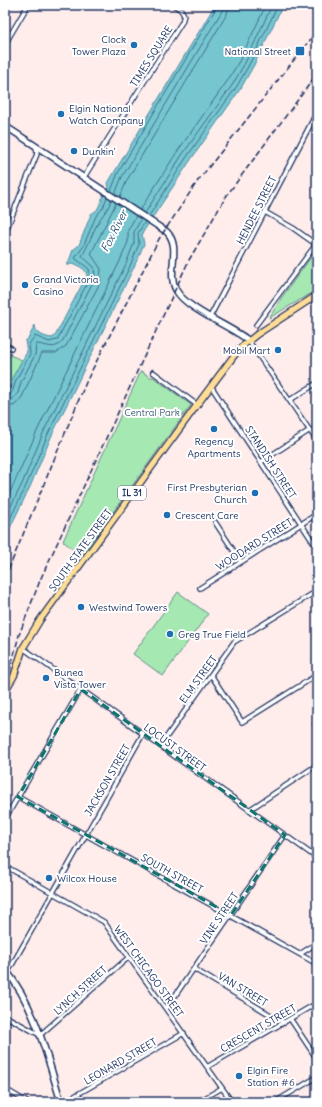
<svg xmlns="http://www.w3.org/2000/svg" width="322" height="1107" viewBox="0 0 322 1107" font-family="Delius,sans-serif">
<style>
.green{fill:#a6e8b2;stroke:#608c88}
.water{fill:#76c6d0;stroke:#528aa2}
.lines{fill:none;stroke-linecap:round;stroke-linejoin:round}
.shore{stroke:#3f6b8c;stroke-width:1}
.street-casing{stroke:#1b2f5e;stroke-width:6}
.secondary-casing{stroke:#1b2f5e;stroke-width:8}
.primary-casing{stroke:#1b2f5e;stroke-width:8}
.street{stroke:#fff;stroke-width:3.5}
.secondary{stroke:#fff;stroke-width:5}
.primary{stroke:#ffdd96;stroke-width:5.5}
.rail{stroke:#1b2f5e;stroke-width:1.5;stroke-dasharray:6 3;stroke-linecap:butt}
.marked{fill:none;stroke:#0f766e;stroke-width:3;stroke-dasharray:8 5;stroke-linejoin:round}
.poi-dot{fill:#1f6fb2;stroke:#fff;stroke-width:1.5}
.labels{text-anchor:middle;stroke-width:4;stroke-linejoin:round;paint-order:stroke}
.shield{fill:#fff;stroke:#5f6d8e;stroke-width:1}
.shield-label{font-size:9px;font-weight:bold;fill:#1b2f5e}
.poi-label{font-size:10px;fill:#1b2f5e;stroke:#fff;text-anchor:start}
.street-label{font-size:10px;fill:#1b2f5e;stroke:#fff}
.park-label{font-size:10px;fill:#3e5d73;stroke:#fff}
.water-label{font-size:11px;font-style:italic;fill:#365c80;stroke:#fff}
</style>
<rect width="100%" height="100%" fill="#ffedec"/>
<filter id="ink" filterUnits="userSpaceOnUse"><feTurbulence type="fractalNoise" baseFrequency=".025" numOctaves="2"/><feDisplacementMap in="SourceGraphic" scale="8" xChannelSelector="R" yChannelSelector="G"/><feConvolveMatrix kernelMatrix="1 2 1 2 8 2 1 2 1" color-interpolation-filters="sRGB"/></filter>
<g filter="url(#ink)">
<!-- green -->
<path class="green" d="M317 249V290L269 318 282 297Z
M5 353 22 360 5 396Z
M141 371 150 377H153L191 405 81 556 63 541Z
M178 592 208 614 163 676 133 654Z"/>
<!-- water -->
<path class="water" d="M215 5H283L254 65 241 88 190 161 145 229 142 234 144 244 134 267 52 435 30 487 5 538V396L11 387 12 378 27 352 25 341 28 339 35 325C35 334 45 337 52 338L55 336 87 275C85 268 78 265 71 264L67 266 73 250 79 245 91 214 97 210 101 202 102 198 109 187 108 183 115 171Z"/>
<g class="lines">
<!-- shore -->
<path class="shore" d="M111 191 118 173 218 5
M115 194 122 177 222 11 223 5
M120 197 127 180 227 14 229 5
M140 210 177 152 228 80 241 58 266 5
M145 213 182 155 233 84 246 61 272 5
M149 216 186 158 237 86 250 63 278 5
M5 397 9 396 13 390 16 380 30 354 29 344 35 336 49 342 57 340 90 278 89 269 75 258 83 247 96 216 103 208 107 197
M5 402 12 400 18 393 21 382 35 355 36 344C46 344 55 352 63 340L95 278 94 267 82 256C89 245 93 230 100 219 105 212 109 208 111 200
M5 408 15 405 22 397 42 353H56L66 346 100 283 101 269 91 254 116 203
M5 504 38 429 120 261 128 242V230L136 216
M5 518 22 484 44 431 126 264 134 243V232L141 219
M5 529 26 486 48 434 130 266 139 244 138 233 145 222"/>
<!-- street casing -->
<g class="street-casing">
<path id="street" d="M5 44 28 5
M84 177 182 22 184 15 181 10 174 5
M265 212 293 228 317 245
M5 233 37 154 36 146
M210 317 317 112
M256 325 317 243
M248 340 317 441
M5 345 11 348
M153 372 197 405
M211 386 317 548
M290 400 317 383
M261 462 310 430
M215 522 241 562
M200 588 317 514
M23 648 317 858
M211 675 242 722 317 675
M315 724 317 727
M160 746 234 642 317 591
M18 797 317 964
M249 810 317 765
M5 819 81 689
M5 866 104 922 232 1102
M300 954 317 943
M194 969 284 1023
M8 972 143 734
M166 1009 285 835
M5 1016 40 1035 129 957
M291 1020 317 1059
M207 1067 317 1003
M5 1089 27 1102
M64 1102 184 1033
M198 1102 222 1088
M275 1102 317 1077"/>
</g>
<!-- secondary casing -->
<g class="secondary-casing">
<path id="secondary" d="M5 126 167 232C182 248 166 271 176 290 186 309 230 326 248 340
M5 969C36 1007 47 1057 61 1102"/>
</g>
<!-- primary casing -->
<g class="primary-casing">
<path id="primary" d="M5 691 14 676 23 648 40 620 197 405 239 349 256 335 317 295"/>
</g>
<!-- street -->
<use href="#street" class="street"/>
<!-- secondary -->
<use href="#secondary" class="secondary"/>
<!-- primary -->
<use href="#primary" class="primary"/>
<!-- rail -->
<path class="rail" d="M5 578 87 380 159 239 197 182 317 31
M5 690 19 635 41 578 189 260 227 195 317 74"/>
</g>
</g>
<!-- marked area -->
<path class="marked" d="M81 689 285 835 231 915 18 797Z"/>
<!-- markers -->
<g class="poi-dot">
<circle cx="134" cy="45" r="4"/>
<rect x="295" y="46" width="10" height="10" rx="2"/>
<circle cx="61" cy="114" r="4"/>
<circle cx="74" cy="151" r="4"/>
<circle cx="25" cy="285" r="4"/>
<circle cx="278" cy="350" r="4"/>
<circle cx="214" cy="429" r="4"/>
<circle cx="255" cy="493" r="4"/>
<circle cx="167" cy="515" r="4"/>
<circle cx="81" cy="607" r="4"/>
<circle cx="170" cy="634" r="4"/>
<circle cx="46" cy="678" r="4"/>
<circle cx="49" cy="878" r="4"/>
<circle cx="239" cy="1076" r="4"/>
</g>
<g class="labels">
<!-- shield labels -->
<rect class="shield" x="118" y="486" width="28" height="14" rx="3"/>
<g class="shield-label">
<text x="132" y="496">IL 31</text>
</g>
<!-- poi labels -->
<g class="poi-label">
<text x="126" y="43" text-anchor="end">Clock<tspan x="126" dy="12">Tower Plaza</tspan></text>
<text x="291" y="55" text-anchor="end">National Street</text>
<text x="69" y="112">Elgin National<tspan x="69" dy="12">Watch Company</tspan></text>
<text x="82" y="155">Dunkin'</text>
<text x="33" y="283">Grand Victoria<tspan x="33" dy="12">Casino</tspan></text>
<text x="270" y="354" text-anchor="end">Mobil Mart</text>
<text x="214" y="445" text-anchor="middle">Regency<tspan x="214" dy="12">Apartments</tspan></text>
<text x="247" y="491" text-anchor="end">First Presbyterian<tspan x="247" dy="12">Church</tspan></text>
<text x="175" y="519">Crescent Care</text>
<text x="89" y="611">Westwind Towers</text>
<text x="178" y="638">Greg True Field</text>
<text x="54" y="676">Bunea<tspan x="54" dy="12">Vista Tower</tspan></text>
<text x="57" y="882">Wilcox House</text>
<text x="247" y="1074">Elgin Fire<tspan x="247" dy="12">Station #6</tspan></text>
</g>
<!-- street labels -->
<g class="street-label">
<text transform="translate(151 56) rotate(-58)" y="4">TIMES SQUARE</text>
<text transform="translate(256 210) rotate(-63)" y="4">HENDEE STREET</text>
<text transform="translate(271 462) rotate(57)" y="4">STANDISH STREET</text>
<text transform="translate(254 544) rotate(-32)" y="4">WOODARD STREET</text>
<text transform="translate(80 550) rotate(-54)" y="4">SOUTH STATE STREET</text>
<text transform="translate(198 679) rotate(-54)" y="4">ELM STREET</text>
<text transform="translate(175 747) rotate(36)" y="4">LOCUST STREET</text>
<text transform="translate(107 780) rotate(-60)" y="4">JACKSON STREET</text>
<text transform="translate(172 873) rotate(29)" y="4">SOUTH STREET</text>
<text transform="translate(219 918) rotate(-56)" y="4">VINE STREET</text>
<text transform="translate(149 971) rotate(54)" y="4">WEST CHICAGO STREET</text>
<text transform="translate(243 989) rotate(31)" y="4">VAN STREET</text>
<text transform="translate(80 990) rotate(-42)" y="4">LYNCH STREET</text>
<text transform="translate(258 1028) rotate(-30)" y="4">CRESCENT STREET</text>
<text transform="translate(120 1061) rotate(-30)" y="4">LEONARD STREET</text>
</g>
<!-- park labels -->
<g class="park-label">
<text x="152" y="416">Central Park</text>
</g>
<!-- water labels -->
<g class="water-label">
<text transform="translate(114 231) rotate(-63)" y="4">Fox River</text>
</g>
</g>
<!-- margin -->
<rect width="322" height="1107" fill="none" stroke="#fff" stroke-width="20"/>
<rect x="10" y="10" width="302" height="1087" fill="none" stroke="#1b2f5e" stroke-width="1.5" filter="url(#ink)"/>
</svg>
